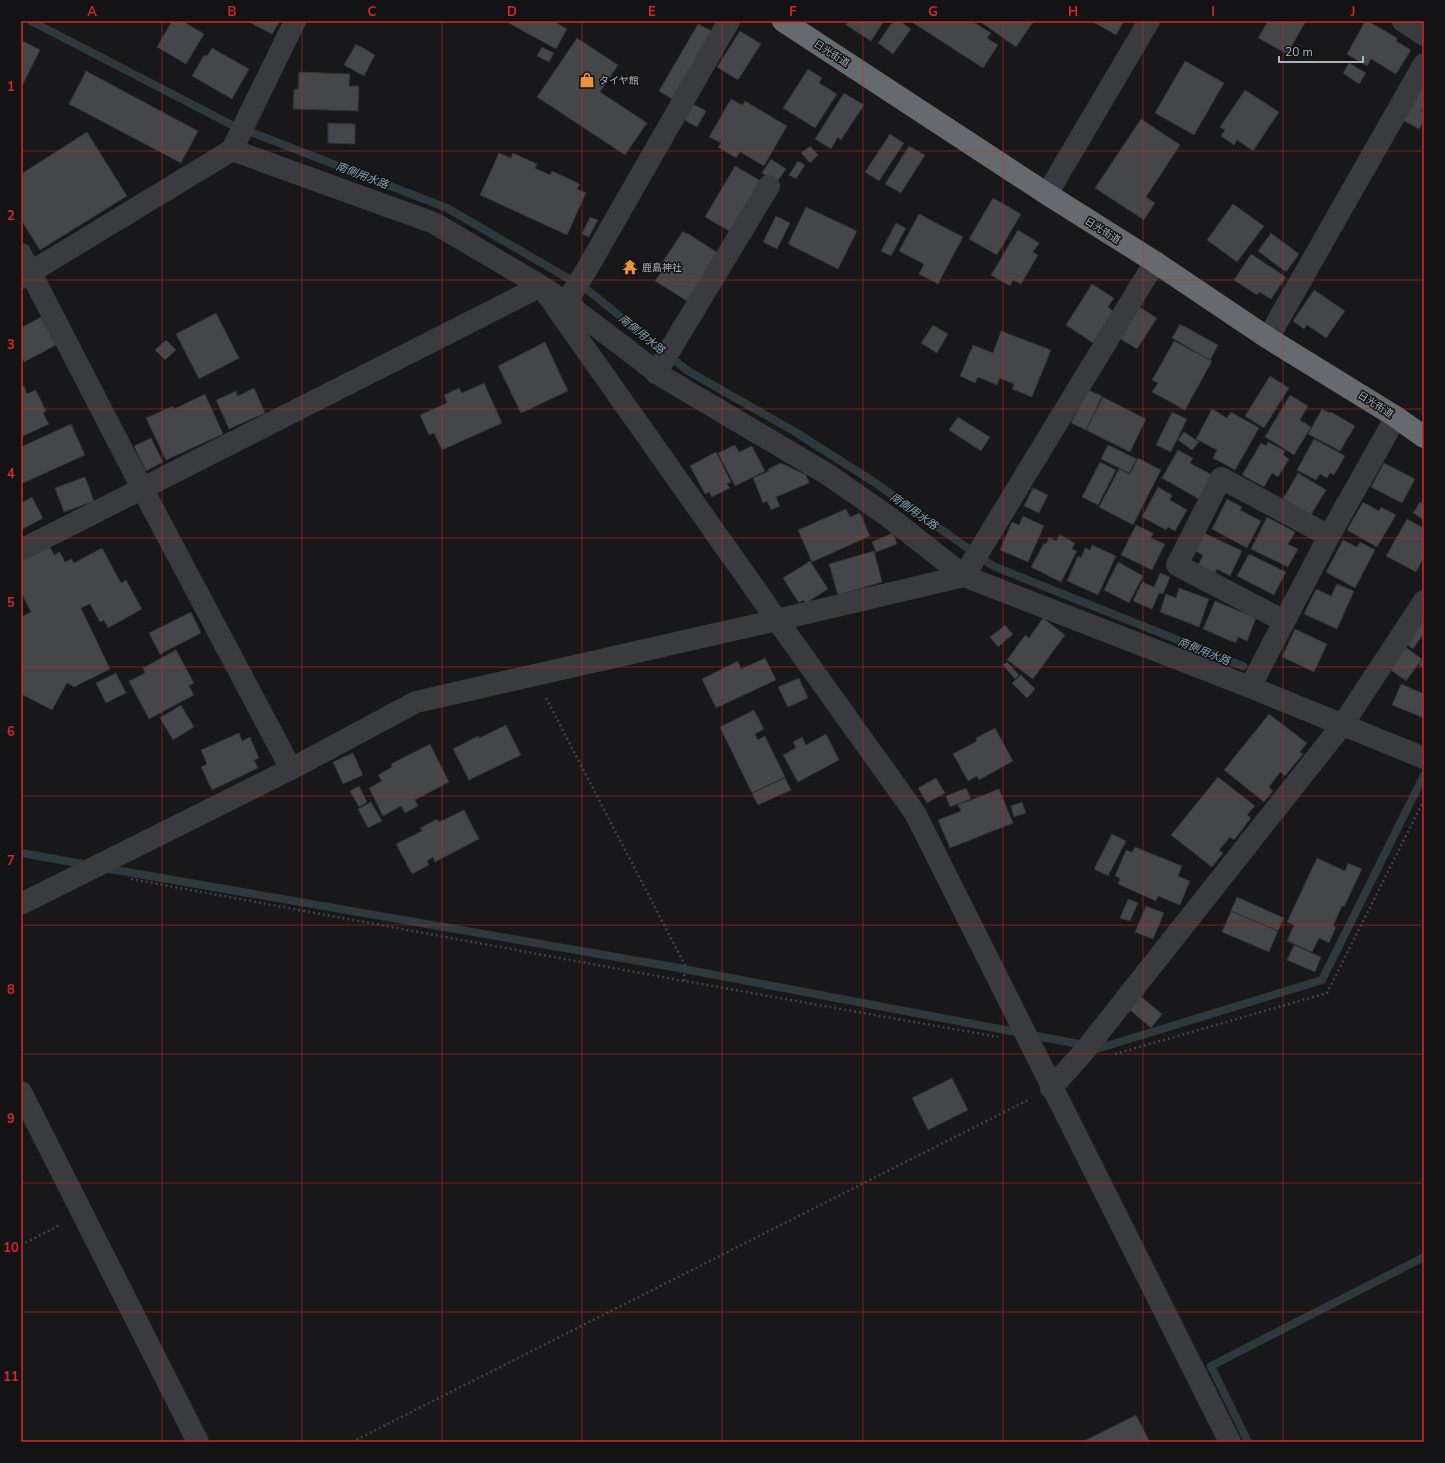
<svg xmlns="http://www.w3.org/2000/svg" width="1445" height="1463" viewBox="0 0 1445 1463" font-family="'Nunito Sans','Noto Sans JP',sans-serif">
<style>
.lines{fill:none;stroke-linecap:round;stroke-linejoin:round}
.stream{stroke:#2e393e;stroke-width:8}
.building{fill:#44464a;stroke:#323236}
.path{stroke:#3f4246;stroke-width:2.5;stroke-dasharray:2 3;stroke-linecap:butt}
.minor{stroke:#393b3f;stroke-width:22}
.highway{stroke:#656a6f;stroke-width:22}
.grid{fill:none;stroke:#d62828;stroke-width:1;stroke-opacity:0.55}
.labels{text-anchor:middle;stroke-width:3;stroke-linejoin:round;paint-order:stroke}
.street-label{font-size:10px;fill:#aab2b9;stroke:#131315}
.poi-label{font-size:10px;fill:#aab2b9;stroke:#131315;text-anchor:start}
.water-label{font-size:11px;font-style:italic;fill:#82a5b3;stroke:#131315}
.neatline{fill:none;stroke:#d62828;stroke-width:1.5}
.grid-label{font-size:13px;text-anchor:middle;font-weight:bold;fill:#d62828}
</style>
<rect width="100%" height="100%" fill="#18181a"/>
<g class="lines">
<!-- stream -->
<path class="stream" d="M31 21 230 124 447 208 585 288 688 371 792 430 874 482 993 566 1243 666
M21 853 89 865
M104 868 668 966 1100 1048 1322 980 1424 775
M1248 1442 1211 1366 1424 1257"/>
</g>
<!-- building -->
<path class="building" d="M172 21H182L204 34 186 64 157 47Z
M247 21H280L272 34Z
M505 21H553L567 29 556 49Z
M848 21H884L871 41 846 25Z
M893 21H900L911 29 893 54 878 43Z
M910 21H972L991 33 987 38 998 45 983 68Z
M979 21H1031L1033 22 1016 47Z
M1091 21H1124L1116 35Z
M1268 21H1306L1287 54 1258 38Z
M1365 21H1368L1397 38 1396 41 1411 50 1396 74 1371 59 1367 66 1347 54Z
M698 24 712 31 672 99 659 91Z
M740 31 761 44 738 80 717 67Z
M577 38 618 65 600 92 647 123 625 155 537 97Z
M21 40 40 50 21 88Z
M356 44 375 55 364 76 344 65Z
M542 47 554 53 549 62 537 56Z
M212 48 249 69 232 99 192 76 204 55 207 56Z
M1185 61 1224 83 1194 135 1155 113Z
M1349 63 1366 73 1359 84 1343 73Z
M808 69 822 78 819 83 837 94 815 128 783 108Z
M86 71 198 131 181 163 69 104Z
M299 72 350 74 349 86H359L358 111 293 109 294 89H298Z
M1424 86V105L1421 111 1424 112V120L1419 129 1401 119Z
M1245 90 1279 112 1253 151 1237 140 1234 145 1221 136 1225 130 1220 127Z
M844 93 864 105 841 140 838 137 831 149 815 139Z
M731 99 742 105 745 101 787 126 764 166 740 152 736 158 718 147 721 143 709 137Z
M693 104 706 111 697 127 684 120Z
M1141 119 1180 145 1146 197 1155 203 1144 220 1095 188Z
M328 123 355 124V144L328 143Z
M87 132 127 196 40 250 21 220V174Z
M890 134 904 143 879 181 865 172Z
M810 146 818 155 810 163 801 153Z
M909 146 925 155 901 193 885 184Z
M499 153 511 158 513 153 537 164 535 168 550 175 552 171 580 184 577 189 586 193 567 235 480 195Z
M771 159 786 169 777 182 762 173Z
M798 161 805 165 796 179 789 175Z
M735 166 766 184 736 235 705 217Z
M993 198 1021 214 997 255 969 239Z
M1233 204 1264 226 1237 262 1207 240Z
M806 207 857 231 838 269 788 244Z
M919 214 963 237 938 284 919 274 924 264 899 251Z
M776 216 790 223 777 249 763 242Z
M590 217 598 220 589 237 582 234Z
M896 223 906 228 891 256 881 251Z
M1018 230 1039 243 1033 252 1038 255 1021 284 1013 280 1010 286 991 275Z
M683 231 686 234 687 233 718 253 687 301 655 281 664 268 660 266Z
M1271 233 1299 254 1286 272 1258 251Z
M1251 254 1286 277 1271 299 1259 292 1257 295 1234 280Z
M626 260 637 267 633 274 622 268Z
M1092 284 1114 298 1108 307 1113 311 1093 343 1066 325Z
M1314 290 1345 311 1326 338 1307 325 1304 329 1293 321Z
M1139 307 1157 318 1137 349 1119 338Z
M216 313 239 358 199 379 176 334Z
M41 317 56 345 24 362 21 356V328Z
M1180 324 1218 345 1210 360 1172 338Z
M933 325 948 334 937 353 921 343Z
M1001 331 1051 350 1032 397 1012 389 1014 384 1000 378 997 385 978 377 975 383 960 376 973 345 993 353Z
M166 340 176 350 165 360 155 350Z
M1174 341 1212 361 1185 410 1152 392 1158 383 1152 380Z
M545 342 568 391 521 413 498 366Z
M1270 376 1289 388 1264 428 1245 416Z
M484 383 502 423 442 450 434 433 429 435 420 415 447 403 444 395 459 388 462 393Z
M24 386 27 394 36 390 46 411 43 413 49 424 21 437V387Z
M254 388 265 413 229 429 216 400 236 391 238 396Z
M1088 390 1102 396 1086 430 1071 423Z
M205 394 223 434 166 460 146 418 173 406 174 409Z
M1290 395 1308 406 1300 420 1311 427 1294 455 1265 437Z
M1103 397 1146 419 1130 452 1086 430Z
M1212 409 1227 418 1231 412 1259 428 1235 470 1213 458 1217 450 1196 439Z
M1322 409 1330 413 1331 412 1355 426 1340 451 1308 434Z
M1172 412 1187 419 1171 452 1156 445Z
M958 417 990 437 981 451 949 430Z
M71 424 85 455 21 484V447Z
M1184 432 1199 442 1192 450 1178 440Z
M151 438 163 462 146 471 134 446Z
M1314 439 1345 456 1334 475 1330 473 1327 478 1320 474 1316 480 1297 470Z
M1268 442 1285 451 1283 455 1289 459 1278 477 1272 473 1264 487 1242 475 1261 443 1266 446Z
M735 445 739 452 752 446 765 471 735 486 718 453Z
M1108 445 1137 459 1129 473 1101 459Z
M1178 450 1193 458 1190 463 1212 475 1199 499 1162 478Z
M716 452 731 482 727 484 730 488 712 497 709 492 705 494 690 466Z
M1138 458 1161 470 1133 525 1099 507 1119 469 1130 474Z
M1100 462 1116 470 1098 505 1082 497Z
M781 463 806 475 809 483 776 497 780 506 771 510 767 501 763 503 753 478 769 471 768 469Z
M1384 463 1415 479 1402 503 1371 487Z
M1298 473 1326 490 1311 515 1283 499Z
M85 477 94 501 64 512 55 488Z
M1158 487 1172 495 1170 500 1187 510 1175 531 1168 527 1166 530 1142 517Z
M1033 488 1048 495 1039 513 1024 506Z
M32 497 43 518 21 530V503Z
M1227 499 1242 507 1240 510 1261 521 1247 548 1212 529Z
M1363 502 1379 511 1381 507 1396 515 1377 547 1347 530Z
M1420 502 1424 504V520L1413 513Z
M846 509 850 517 860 513 870 536 812 562 798 530Z
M1023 516 1044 526 1028 562 1000 550 1012 522 1019 525Z
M1267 517 1295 532 1288 544 1298 549 1288 567 1251 549Z
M1407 519 1424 528V557L1416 572 1386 556Z
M1136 525 1153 533 1151 538 1165 544 1152 570 1121 555Z
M893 533 897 544 876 552 872 542Z
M1204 533 1242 551 1230 576 1217 569 1215 573 1198 565 1203 555 1195 551Z
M1060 535 1075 543 1072 549 1077 551 1061 582 1031 567 1044 543 1046 544 1049 537 1056 541Z
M1343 540 1357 547 1360 542 1375 550 1355 588 1326 572Z
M1092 545 1116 556 1098 595 1067 581 1078 556 1081 558 1085 548 1090 550Z
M50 547 54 555 60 552 65 562 72 559 74 563 102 548 121 583 126 580 142 609 108 628 104 620 100 622 90 604 81 608 110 669 74 687 67 683 52 710 21 694V617L31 612 21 592V560Z
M874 551 882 582 838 595 829 564Z
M1249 554 1286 572 1274 595 1237 576Z
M810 561 828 589 806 603 803 600 799 603 783 578Z
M1118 562 1143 576 1129 603 1104 590Z
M1160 573 1170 577 1163 594 1159 593 1152 609 1133 601 1142 582 1154 587Z
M1337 584 1354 591 1337 629 1304 614 1316 589 1331 596Z
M1179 588 1209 599 1199 627 1160 612 1166 594 1176 598Z
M1215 601 1256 618 1247 641 1238 637 1236 643 1203 629Z
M191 612 201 633 160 654 149 633Z
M1043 618 1065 635 1033 679 1007 660 1025 635 1029 638Z
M1424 619V633L1413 649 1406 644Z
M1005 625 1013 634 998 647 990 637Z
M1295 629 1327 644 1314 672 1282 657Z
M1404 646 1422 659 1406 681 1388 668Z
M176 650 194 683 189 686 194 695 149 719 129 681 145 673 143 668Z
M1424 656V668L1419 665Z
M765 658 776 680 716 708 702 679 738 661 741 669Z
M1007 662 1019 675 1015 679 1003 665Z
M116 673 126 693 106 703 96 683Z
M1021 675 1035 689 1027 698 1012 683Z
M799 678 808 698 788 707 778 687Z
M1401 684 1424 694V718L1392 705Z
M181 705 194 727 173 740 160 718Z
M754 710 764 729 755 734 758 740 765 736 785 777 752 793 720 727Z
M1269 714 1307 743 1300 752 1303 754 1285 776 1280 772 1269 787 1273 791 1264 802 1224 770Z
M506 725 521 755 469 780 453 749 478 736 479 738Z
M995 728 1013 761 979 780 977 776 968 781 953 754 977 741 976 738Z
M239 733 242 741 250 737 259 758 254 760 258 768 212 790 201 767 207 764 201 750Z
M826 734 839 760 798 782 783 755 796 748 793 742 802 737 806 745Z
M430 744 449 782 415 800 418 806 405 813 401 806 383 816 369 788 382 781 378 775 392 767 391 764Z
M353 753 363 775 343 784 333 762Z
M1218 777 1255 806 1247 815 1251 818 1234 840 1230 837 1219 850 1223 853 1212 867 1171 835Z
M785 778 791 790 758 805 752 793Z
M936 778 945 793 927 803 918 788Z
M359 786 367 802 359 807 350 791Z
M966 788 971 799 950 807 946 796Z
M999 789 1013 823 950 848 938 820 961 811 958 805Z
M371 802 382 821 368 828 358 809Z
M1022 802 1026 813 1014 817 1011 806Z
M464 810 479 839 435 862 433 857 427 861 429 865 412 874 396 844 422 831 420 828 437 819 439 822Z
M1112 834 1126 841 1108 876 1094 869Z
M1135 847 1182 866 1178 876 1190 881 1180 905 1158 896 1156 901 1118 884 1120 878 1115 876 1126 850 1132 852Z
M1317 858 1345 871 1348 863 1362 869 1344 907 1342 906 1333 926 1336 927 1329 943 1319 938 1312 952 1287 941 1294 925 1287 922Z
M1237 897 1284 918 1278 931 1231 911Z
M1128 899 1138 903 1130 921 1120 918Z
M1146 906 1164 913 1153 939 1135 932Z
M1231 911 1278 931 1269 952 1222 932Z
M1294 945 1321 957 1315 972 1287 960Z
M1140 996 1162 1014 1151 1028 1129 1009Z
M952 1078 968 1110 928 1130 912 1098Z
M1136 1415 1150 1442H1082Z"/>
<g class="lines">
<!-- path -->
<path class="path" d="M546 698 685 965 684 981
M131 879 684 981 998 1037
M1115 1054 1327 993 1424 800
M21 1245 60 1225
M352 1442 1028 1100"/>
<!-- minor -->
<path class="minor" d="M1403 21 1424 35
M232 150 295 21
M1047 194 1149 21
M21 254 142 488 291 769
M21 278 232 150 434 223 541 286 777 620 964 576 1155 262
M566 303 587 269 729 21
M1268 338 1424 64
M656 373 769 186
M21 550 541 286 566 303 663 377 827 474 889 517 964 576 1250 687 1424 758
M1284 621 1177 565 1221 478 1329 536
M1250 687 1329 536 1396 417
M21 904 291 769 416 702 777 620 915 813 1230 1442
M1051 1088 1082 1054 1343 724 1424 601
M21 1092 198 1442"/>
<!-- highway -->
<path class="highway" d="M783 21 1047 194 1155 262 1268 338 1396 417 1424 437"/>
</g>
<!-- grid -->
<path class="grid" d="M162 21V1442M302 21V1442M442 21V1442M582 21V1442M722 21V1442M863 21V1442M1003 21V1442M1143 21V1442M1283 21V1442M21 151H1424M21 280H1424M21 409H1424M21 538H1424M21 667H1424M21 796H1424M21 925H1424M21 1054H1424M21 1183H1424M21 1312H1424"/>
<!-- icons -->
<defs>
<g id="shop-bare" transform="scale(1.2)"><path d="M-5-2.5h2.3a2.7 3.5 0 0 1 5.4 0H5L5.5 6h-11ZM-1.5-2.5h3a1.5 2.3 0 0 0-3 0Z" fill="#ee913c" stroke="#131315" stroke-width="2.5" paint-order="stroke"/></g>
<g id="temple-bare" transform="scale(1.2)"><path d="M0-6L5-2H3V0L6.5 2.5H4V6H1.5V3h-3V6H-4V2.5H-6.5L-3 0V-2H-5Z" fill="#ee913c" stroke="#131315" stroke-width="2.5" paint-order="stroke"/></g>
</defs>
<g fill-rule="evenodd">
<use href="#shop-bare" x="587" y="80"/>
<use href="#temple-bare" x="630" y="267"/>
</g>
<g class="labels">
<!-- street labels -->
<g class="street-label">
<text transform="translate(832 53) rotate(33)" y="4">日光街道</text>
<text transform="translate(1103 230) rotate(32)" y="4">日光街道</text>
<text transform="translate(1376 404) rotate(32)" y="4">日光街道</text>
</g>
<!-- poi labels -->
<g class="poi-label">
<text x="599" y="84">タイヤ館</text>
<text x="642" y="271">鹿島神社</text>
</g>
<!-- water labels -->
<g class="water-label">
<text transform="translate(362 175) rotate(21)" y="4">南側用水路</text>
<text transform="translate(642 334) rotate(39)" y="4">南側用水路</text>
<text transform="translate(914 511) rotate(35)" y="4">南側用水路</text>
<text transform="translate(1204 651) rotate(22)" y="4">南側用水路</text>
</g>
</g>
<!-- border -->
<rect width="1445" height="1463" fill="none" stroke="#131315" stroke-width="44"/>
<!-- scale -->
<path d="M1279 56v6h84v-6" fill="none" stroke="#aab2b9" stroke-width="2"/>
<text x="1285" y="56" font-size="12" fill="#aab2b9" stroke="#131315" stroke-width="3" paint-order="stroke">20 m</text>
<rect x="22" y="22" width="1401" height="1419" class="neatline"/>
<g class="grid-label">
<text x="92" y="16">A</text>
<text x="232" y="16">B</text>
<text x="372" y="16">C</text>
<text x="512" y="16">D</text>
<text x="652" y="16">E</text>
<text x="793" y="16">F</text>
<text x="933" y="16">G</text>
<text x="1073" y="16">H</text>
<text x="1213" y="16">I</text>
<text x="1353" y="16">J</text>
<text x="11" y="91">1</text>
<text x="11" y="220">2</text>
<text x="11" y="349">3</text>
<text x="11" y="478">4</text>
<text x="11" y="607">5</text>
<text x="11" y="736">6</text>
<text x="11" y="865">7</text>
<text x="11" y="994">8</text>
<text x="11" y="1123">9</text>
<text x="11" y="1252">10</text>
<text x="11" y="1381">11</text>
</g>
</svg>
